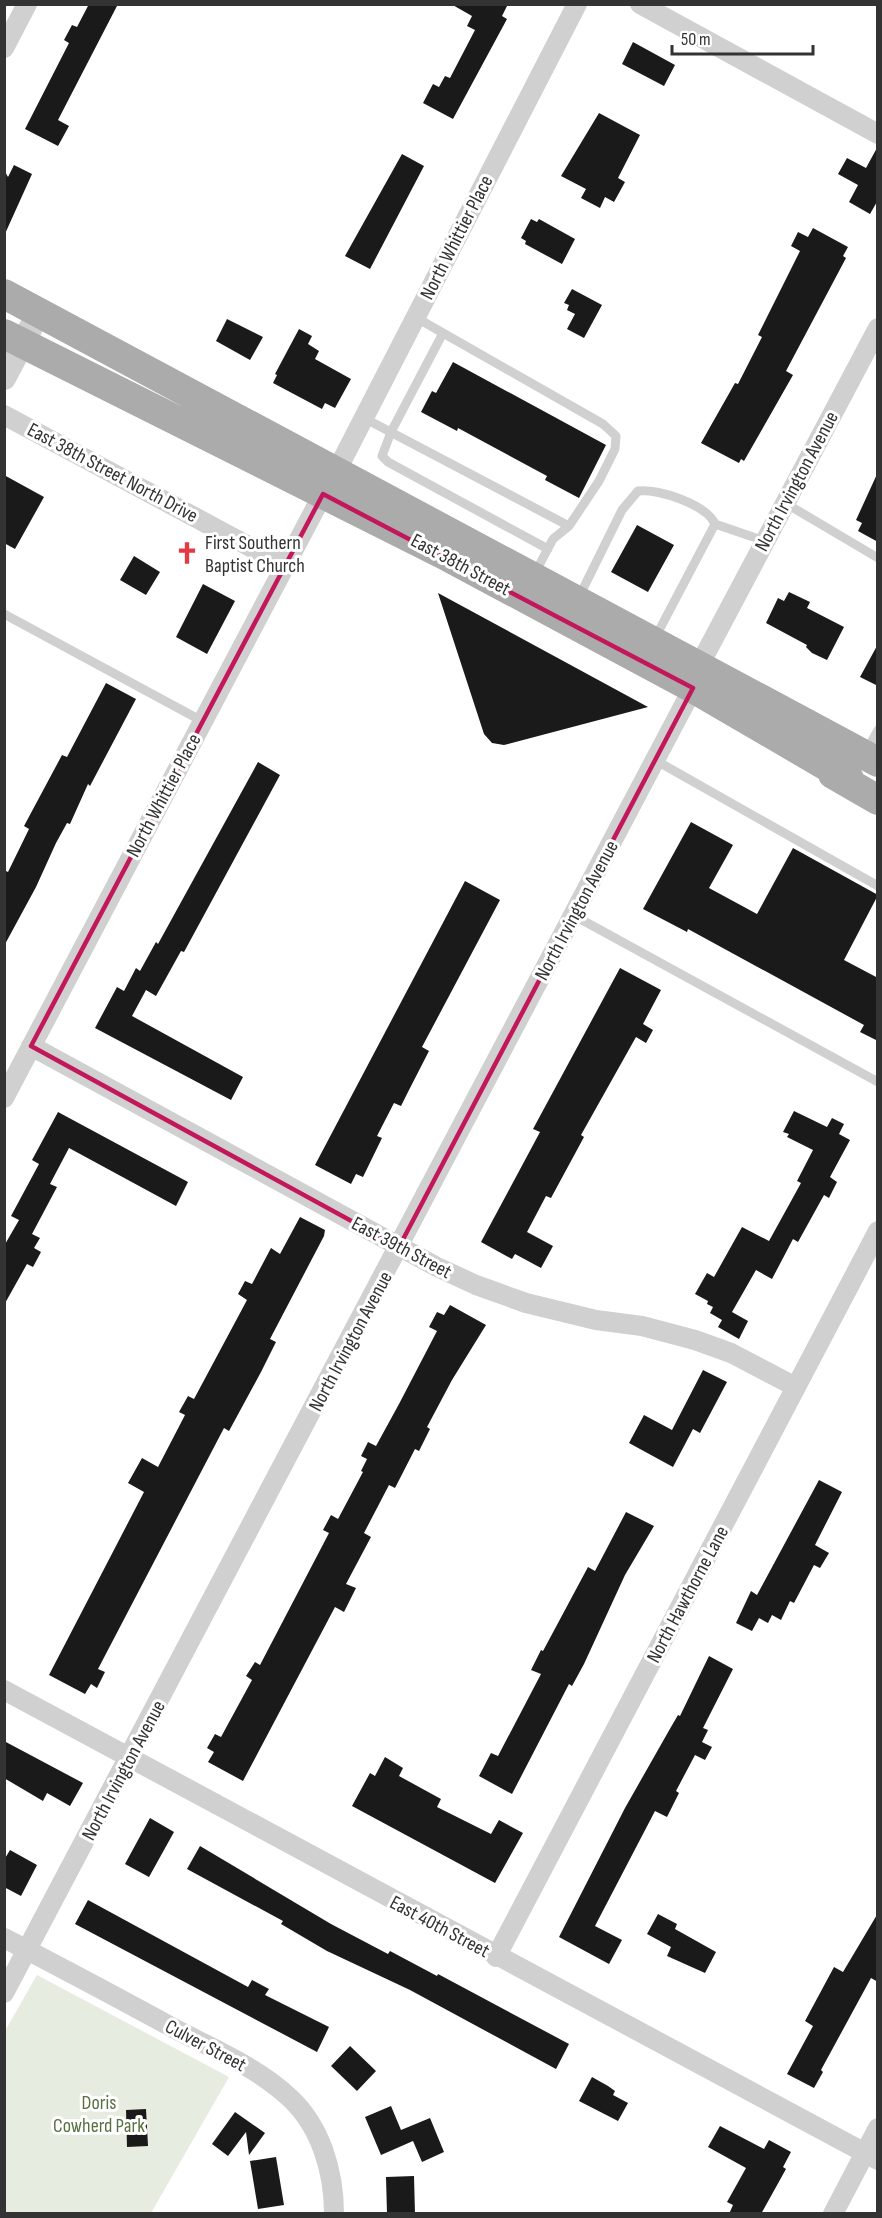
<svg xmlns="http://www.w3.org/2000/svg" width="882" height="2218" viewBox="0 0 882 2218" font-family="'Sofia Sans Condensed',sans-serif">
<style>
.green{fill:#e6ecdf}
.building{fill:#1a1a1a}
.lines{fill:none;stroke-linecap:round;stroke-linejoin:round}
.service{stroke:#d0d0d0;stroke-width:9}
.minor{stroke:#d0d0d0;stroke-width:20}
.tertiary{stroke:#d0d0d0;stroke-width:24}
.primary{stroke:#ababab;stroke-width:30}
.marked{fill:none;stroke:#c2185b;stroke-width:4.5;stroke-linejoin:round}
.labels{text-anchor:middle;stroke-width:6;stroke-linejoin:round;paint-order:stroke}
.street-label{font-size:20px;fill:#333;stroke:#fff}
.poi-label{font-size:20px;fill:#333;stroke:#fff;text-anchor:start}
.park-label{font-size:20px;fill:#56703f;stroke:#fff}
</style>
<rect width="100%" height="100%" fill="#fff"/>
<!-- green -->
<path class="green" d="M37 1975 229 2077 151 2213 5 2214V2031Z"/>
<!-- building -->
<path class="building" d="M89 4H118L58 120 69 126 58 146 25 129 69 43 64 40 72 25 77 27Z
M451 4H508L502 16 507 19 453 119 423 103 433 84 439 87 445 76 450 78 475 30 467 26 472 16Z
M633 42 675 65 664 86 622 64Z
M599 113 640 135 618 178 625 182 614 202 605 197 600 208 581 198 586 189 561 176Z
M878 146V200L870 214 849 202 858 185 838 174 847 158 866 168Z
M402 154 424 166 370 269 345 256Z
M14 165 32 174 4 236V170L8 177Z
M531 219 537 222 539 219 575 239 562 264 525 244 526 241 521 238Z
M813 228 848 247 843 256 846 258 786 371 793 375 744 461 741 459 739 463 701 443 735 383 738 384 762 337 758 335 800 251 791 246 798 232 808 237Z
M572 289 602 305 584 338 567 329 575 314 567 310 569 305 564 303Z
M227 319 263 337 250 360 216 341Z
M299 329 312 336 308 344 319 351 315 359 351 379 335 408 325 403 322 409 273 383 277 375 275 374Z
M453 362 606 445 579 498 545 480 547 476 458 428 457 431 421 412 432 391 436 393Z
M878 472V542L858 531 862 523 856 520Z
M4 475 44 497 15 549 4 543Z
M637 525 674 545 648 592 611 572Z
M134 556 160 572 146 595 120 580Z
M203 584 235 601 207 654 176 637Z
M789 592 810 602 807 608 844 627 827 660 812 653 806 647 807 645 766 623 778 598 784 601Z
M438 593 648 707 504 745 492 743 484 734Z
M878 644V686L860 677Z
M106 683 136 699 90 786 88 784 70 824 67 823 56 843 36 887 4 946V870L8 872 29 829 24 826 62 755 67 757Z
M258 762 280 775 184 952 181 951 156 996 146 990 132 1016 243 1077 231 1100 95 1028 117 987 124 991 136 968 140 971 156 942 158 944Z
M691 822 733 845 709 888 757 914 793 848 878 895 844 960 878 978V1041L860 1032 864 1025 688 929 687 932 643 909Z
M465 881 500 900 422 1047 429 1051 409 1090 401 1106 394 1103 377 1136 382 1138 363 1177 356 1174 351 1184 315 1165Z
M620 968 661 990 643 1024 653 1030 646 1043 636 1037 581 1135 584 1137 551 1198 546 1196 527 1232 553 1246 541 1268 515 1254 512 1259 481 1242 540 1132 533 1129Z
M794 1111 827 1127 832 1118 844 1124 839 1134 850 1140 830 1177 837 1182 829 1198 824 1195 798 1242 793 1239 772 1279 756 1270 732 1312 748 1321 739 1339 718 1327 722 1320 710 1313 713 1307 707 1304 708 1301 695 1294 707 1273 714 1277 742 1227 769 1241 801 1183 797 1181 813 1150 787 1137 789 1134 783 1132Z
M58 1112 188 1182 176 1206 69 1148 50 1184 57 1187 32 1234 40 1238 34 1248 41 1252 33 1267 27 1264 4 1305V1246L19 1220 11 1216 39 1164 32 1160Z
M300 1217 325 1230 324 1236 270 1339 276 1342 261 1372 229 1431 224 1428 98 1669 105 1672 97 1688 91 1684 85 1694 49 1675 144 1492 128 1483 142 1458 158 1467 185 1415 179 1412 188 1396 194 1399 247 1300 238 1294 245 1281 252 1284 271 1248 280 1254Z
M450 1305 486 1325 452 1380 427 1427 430 1429 419 1451 415 1449 395 1488 389 1485 364 1533 371 1537 346 1584 356 1588 344 1612 335 1607 243 1781 208 1762 214 1752 207 1748 215 1734 221 1737 252 1680 246 1676 255 1662 260 1665 329 1533 323 1530 331 1515 338 1519 363 1472 361 1471 367 1459 361 1456 368 1442 376 1446 399 1404 437 1331 429 1327 437 1312 444 1315Z
M703 1370 727 1382 700 1433 693 1429 673 1467 629 1443 644 1415 672 1430Z
M819 1480 842 1492 815 1545 829 1553 820 1568 814 1565 794 1603 790 1601 781 1620 772 1615 768 1623 759 1618 752 1631 736 1623 751 1591 757 1595Z
M626 1512 654 1526 625 1575 584 1664 572 1686 569 1684 512 1794 479 1776 491 1753 498 1756 541 1674 531 1670 541 1650 543 1651 588 1567 595 1571Z
M709 1656 733 1669 703 1728 708 1730 702 1742 712 1747 705 1760 695 1755 676 1791 679 1793 667 1817 655 1811 595 1926 622 1940 609 1964 559 1937 625 1808 671 1727 678 1715 680 1716Z
M4 1741 83 1783 70 1806 47 1793 43 1801 4 1778Z
M385 1757 403 1768 399 1776 441 1799 437 1807 491 1834 499 1820 523 1833 495 1883 352 1806 370 1773 375 1776Z
M150 1818 174 1832 149 1877 125 1864Z
M200 1846 331 1924 388 1954 390 1951 437 1976 438 1974 569 2044 556 2069 410 1990 327 1951 281 1924 283 1921 187 1869Z
M10 1850 37 1865 21 1896 4 1887V1860Z
M88 1900 248 1987 252 1980 269 1989 265 1995 329 2027 317 2052 75 1924Z
M878 1913V1982L871 1978 821 2070 823 2072 814 2088 787 2074 813 2026 805 2021 834 1967 843 1972Z
M658 1914 677 1924 675 1929 716 1952 705 1973 667 1956 671 1947 647 1934Z
M350 2046 376 2071 357 2091 331 2066Z
M592 2077 608 2086 615 2091 613 2095 628 2103 618 2121 579 2101Z
M391 2106 401 2130 430 2118 444 2152 422 2162 413 2141 381 2155 365 2117Z
M146 2109 148 2146 127 2147 126 2110Z
M235 2112 265 2133 249 2155 246 2132 228 2156 212 2144Z
M720 2126 764 2149 769 2140 791 2152 783 2167 786 2169 761 2214H729L733 2205 727 2202 746 2168 708 2147Z
M276 2157 284 2205 258 2209 250 2161Z
M414 2176 415 2214H387L386 2177Z"/>
<g class="lines">
<!-- service -->
<path class="service" d="M415 317 603 424 616 436 615 449 599 481 569 526 553 539 535 573
M443 333 391 432 382 456 388 462 548 549
M362 417 569 526
M785 503 878 558
M715 524 765 541
M579 597 622 510 638 491C658 488 707 505 715 524L655 638
M4 614 202 721
M867 750 878 730
M655 760 878 886
M573 915 878 1082"/>
<!-- minor -->
<path class="minor" d="M640 4 878 134
M4 48 27 4
M4 415 284 565
M337 470 577 4
M699 666 878 328
M31 1046 437 1267 476 1285 526 1303 596 1320 642 1326 695 1340 731 1353 796 1387
M4 1098 323 494
M4 1690 878 2160
M4 1938C62 1968 120 1999 177 2030 216 2050 258 2068 290 2098 321 2127 334 2172 334 2214
M496 1957 878 1231
M4 1993 693 688
M833 2214 878 2128"/>
<!-- tertiary -->
<path class="tertiary" d="M4 378 38 314"/>
<!-- primary -->
<path class="primary" d="M4 294 878 762
M4 334 443 554 693 688 849 779 833 774
M833 774 878 800"/>
</g>
<!-- marked area -->
<path class="marked" d="M323 494 693 688 399 1247 31 1046Z"/>
<!-- icons -->
<defs>
<g id="church-bare" transform="scale(1.8)"><path d="M-1.2-6h2.4v3.5h3.3v2.4h-3.3V6h-2.4V-.1h-3.3v-2.4h3.3Z" fill="#e63946" stroke="#fff" stroke-width="2.5" paint-order="stroke"/></g>
</defs>
<g fill-rule="evenodd">
<use href="#church-bare" x="187" y="553"/>
</g>
<g class="labels">
<!-- street labels -->
<g class="street-label">
<text transform="translate(456 237) rotate(-63)" y="7">North Whittier Place</text>
<text transform="translate(113 472) rotate(28)" y="7">East 38th Street North Drive</text>
<text transform="translate(796 481) rotate(-62)" y="7">North Irvington Avenue</text>
<text transform="translate(461 564) rotate(28)" y="7">East 38th Street</text>
<text transform="translate(163 795) rotate(-62)" y="7">North Whittier Place</text>
<text transform="translate(576 910) rotate(-62)" y="7">North Irvington Avenue</text>
<text transform="translate(402 1247) rotate(28)" y="7">East 39th Street</text>
<text transform="translate(350 1341) rotate(-62)" y="7">North Irvington Avenue</text>
<text transform="translate(687 1594) rotate(-62)" y="7">North Hawthorne Lane</text>
<text transform="translate(123 1770) rotate(-62)" y="7">North Irvington Avenue</text>
<text transform="translate(440 1926) rotate(28)" y="7">East 40th Street</text>
<text transform="translate(206 2045) rotate(28)" y="7">Culver Street</text>
</g>
<!-- poi labels -->
<g class="poi-label">
<text x="205" y="549">First Southern<tspan x="205" dy="23">Baptist Church</tspan></text>
</g>
<!-- park labels -->
<g class="park-label">
<text x="99" y="2109">Doris<tspan x="99" dy="23">Cowherd Park</tspan></text>
</g>
</g>
<!-- border -->
<rect width="882" height="2218" fill="none" stroke="#333333" stroke-width="12"/>
<!-- scale -->
<path d="M672 45v9h141v-9" fill="none" stroke="#333333" stroke-width="3"/>
<text x="681" y="45" font-size="18" fill="#333333" stroke="#ffffff" stroke-width="4.5" paint-order="stroke">50 m</text>
</svg>
